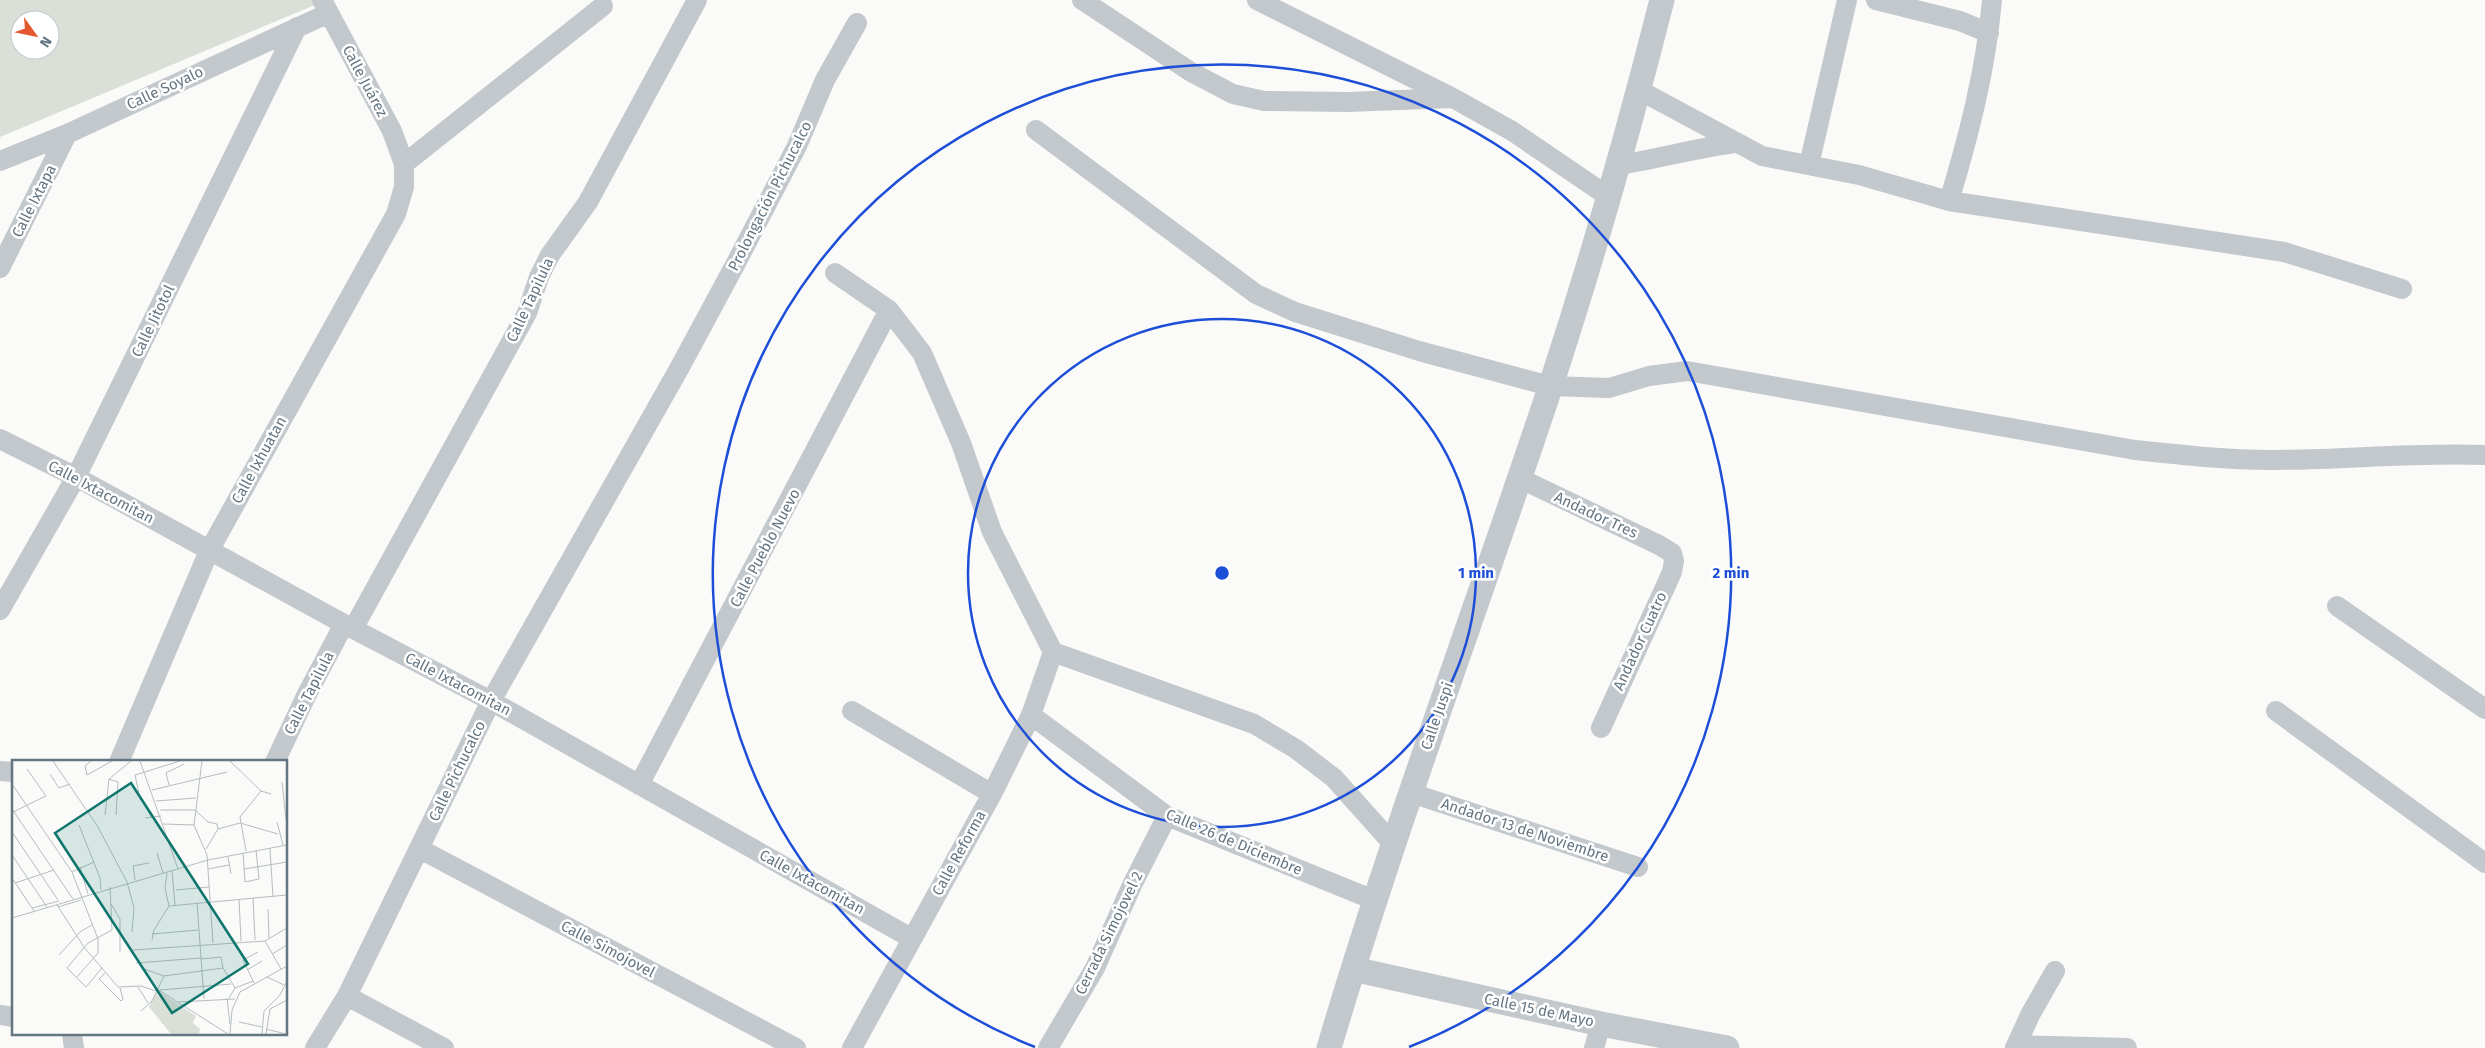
<svg xmlns="http://www.w3.org/2000/svg" width="2485" height="1048" viewBox="0 0 2485 1048" font-family="'Fira Sans',sans-serif">
<style>
.green{fill:#dadfd7;fill-rule:evenodd}
.lines{fill:none;stroke-linecap:round;stroke-linejoin:round}
.minor{stroke:#c3c8cc;stroke-width:20}
.tertiary{stroke:#c3c8cc;stroke-width:25}
.ring{fill:none;stroke:#1d4ed8;stroke-width:2.5}
.labels{text-anchor:middle;stroke-width:5;stroke-linejoin:round;paint-order:stroke}
.street-label{font-size:15px;fill:#657683;stroke:#fff}
.inset-road{fill:none;stroke:#b5bdc2;stroke-width:1}
.view{fill:#0f766e;fill-opacity:0.15;stroke:#0f766e;stroke-width:2.5}
.inset-edge{fill:none;stroke:#657683;stroke-width:2.5}
.centre{fill:#1d4ed8;stroke:#fff;stroke-width:2.5}
.ring-label{font-size:15px;text-anchor:middle;font-weight:bold;fill:#1d4ed8;stroke:#fff;stroke-width:5;stroke-linejoin:round;paint-order:stroke}
</style>
<rect width="100%" height="100%" fill="#fafaf8"/>
<!-- green -->
<path class="green" d="M0 0H314L317 4 0 137ZM20 20H50V50H20Z"/>
<g class="lines">
<!-- minor -->
<path class="minor" d="M1082 0 1191 72 1233 94 1264 101 1348 102 1451 98
M1257 0 1453 98 1512 131 1609 197
M1876 0 1960 21 1989 33
M1639 90 1762 156 1859 175 1949 201 2284 252 2402 289
M1036 130 1256 294 1295 312 1419 351 1550 386 1609 388 1649 376 1687 371 2135 450C2181 455 2226 460 2272 460 2343 460 2414 452 2485 455
M0 161 67 134 329 13
M404 164 603 6
M1618 165C1658 159 1696 148 1735 143
M1809 165 1847 0
M1949 201C1969 135 1986 69 1992 0
M0 268 67 134
M835 273 889 310 922 353 961 443 992 532 1053 652 1254 724 1296 749 1334 778 1393 844
M0 439 76 477 344 624 491 701 911 938
M1519 478 1659 545 1672 553 1674 561 1672 572 1601 728
M2337 606 2485 709
M0 610 76 477 297 27
M353 629 527 313 539 277 550 255 588 202 697 0
M852 711 992 794
M2276 711 2485 863
M1031 715 1167 816 1374 900
M119 762 209 551 396 214 404 187V164L392 131 322 0
M275 762 306 696 344 624
M0 771 14 772
M639 785 889 310
M1411 793 1638 867
M420 849 796 1048
M347 996 444 1048
M0 1015 14 1017
M72 1034 74 1048
M2017 1045 2127 1048
M315 1048 347 996 491 701 680 367 736 263 797 146 825 80 857 23
M852 1048 992 794 1031 715 1053 652
M1048 1048 1095 968 1133 883 1167 816
M1594 1048 1601 1024
M2015 1048 2030 1015 2055 971"/>
<!-- tertiary -->
<path class="tertiary" d="M1353 969 1601 1024 1727 1048
M1329 1048C1395 825 1477 608 1550 388 1592 260 1629 130 1662 0"/>
</g>
<!-- distance rings -->
<g class="ring">
<circle cx="1222" cy="573" r="254"/>
<path d="M1035 1047A509 509 0 1 1 1409 1047"/>
</g>
<g class="labels">
<!-- street labels -->
<g class="street-label">
<text transform="translate(365 81) rotate(62)" y="5">Calle Juárez</text>
<text transform="translate(165 88) rotate(-25)" y="5">Calle Soyalo</text>
<text transform="translate(770 196) rotate(-63)" y="5">Prolongación Pichucalco</text>
<text transform="translate(34 201) rotate(-63)" y="5">Calle Ixtapa</text>
<text transform="translate(530 300) rotate(-65)" y="5">Calle Tapilula</text>
<text transform="translate(153 321) rotate(-64)" y="5">Calle Jitotol</text>
<text transform="translate(259 460) rotate(-61)" y="5">Calle Ixhuatan</text>
<text transform="translate(101 492) rotate(28)" y="5">Calle Ixtacomitan</text>
<text transform="translate(1596 515) rotate(25)" y="5">Andador Tres</text>
<text transform="translate(765 548) rotate(-62)" y="5">Calle Pueblo Nuevo</text>
<text transform="translate(1640 641) rotate(-65)" y="5">Andador Cuatro</text>
<text transform="translate(458 684) rotate(28)" y="5">Calle Ixtacomitan</text>
<text transform="translate(309 693) rotate(-63)" y="5">Calle Tapilula</text>
<text transform="translate(1437 716) rotate(-71)" y="5">Calle Juspi</text>
<text transform="translate(457 771) rotate(-64)" y="5">Calle Pichucalco</text>
<text transform="translate(1525 830) rotate(18)" y="5">Andador 13 de Noviembre</text>
<text transform="translate(1234 842) rotate(23)" y="5">Calle 26 de Diciembre</text>
<text transform="translate(959 853) rotate(-61)" y="5">Calle Reforma</text>
<text transform="translate(812 882) rotate(29)" y="5">Calle Ixtacomitan</text>
<text transform="translate(1109 933) rotate(-64)" y="5">Cerrada Simojovel 2</text>
<text transform="translate(608 949) rotate(28)" y="5">Calle Simojovel</text>
<text transform="translate(1539 1010) rotate(12)" y="5">Calle 15 de Mayo</text>
</g>
</g>
<!-- overview -->
<g transform="translate(12 760)">
<rect width="275" height="275" fill="#fafaf8"/>
<path d="M145 230 184 256 181 263 188 269 187 274H159L137 247Z" fill="#dadfd7"/>
<path class="inset-road" d="M41 1 86 67 115 122 122 148 120 172M79 1 73 6 75 15 100 1M128 1 166 109M190 1 182 65 195 95 201 183M218 1 249 31 259 34M38 14 47 28 58 24M97 19 119 1M270 22 275 68M0 24 60 112 86 179V193L64 218M157 25 154 13 172 4M140 30 215 12M144 41 184 38M0 49 61 139M148 50H183L196 62 205 64 206 69 228 63 266 74M1 52 34 36 15 9M93 55 97 19 106 22 104 55M133 58 149 56M140 58 127 34 123 15 168 1M265 62 271 85M151 64 182 65M67 65 88 118 89 130M0 72 46 140M194 89 206 69M258 89 261 137M234 91 228 57 249 31M145 93 151 113M231 93 233 122 247 119 244 90M0 95 35 147M216 97 219 114M68 107 76 134M196 109 217 105M232 109 275 102M160 111 163 145M60 112 82 102M0 118 22 151M123 120 121 106 137 103M3 123 42 110M164 130 197 127M241 138 243 180M227 139 229 181M185 143 192 239M99 144 108 159V192M45 145 72 187 106 227 129 226 144 231M157 146 275 135M46 147 69 140M20 148 47 141M256 149 257 178M0 158 196 100 275 85M140 174 186 170M140 180 142 170 157 146 153 128 155 113M253 181 269 209M121 190 253 181 275 168M260 194 275 185M47 195 68 172 80 165M189 199 209 197 211 208 223 228M124 203 189 198M90 208 74 227 55 208 76 183 100 170 98 127M132 209 152 216M235 210 250 201M93 213 87 219 109 241 111 239 108 228M152 216 211 208M255 217 272 225M242 223 231 200 246 192M126 227 136 243M145 229 216 274M148 230 219 224M215 238 218 264M217 238 223 228 241 221M166 242 223 239M129 251 140 241 152 216M227 262 250 267M254 269 274 274M218 274 220 250 228 232 275 206M250 274 252 251 268 235 275 221M254 274 258 249 275 240"/>
<path class="view" d="M119 23 236 204 160 253 43 73Z"/>
<rect width="275" height="275" class="inset-edge"/>
</g>
<circle cx="1222" cy="573" r="8" class="centre"/>
<g class="ring-label">
<text x="1476" y="578">1 min</text>
<text x="1731" y="578">2 min</text>
</g>
<!-- north arrow -->
<g transform="translate(35 35) rotate(123)"><circle r="24" fill="#ffffff" stroke="#c1c8cd"/>
<path d="M0-4L9 19L0 12L-9 19Z" fill="#e4572e"/>
<text y="-8" font-size="14" font-weight="bold" text-anchor="middle" fill="#657683">N</text>
</g>
</svg>
